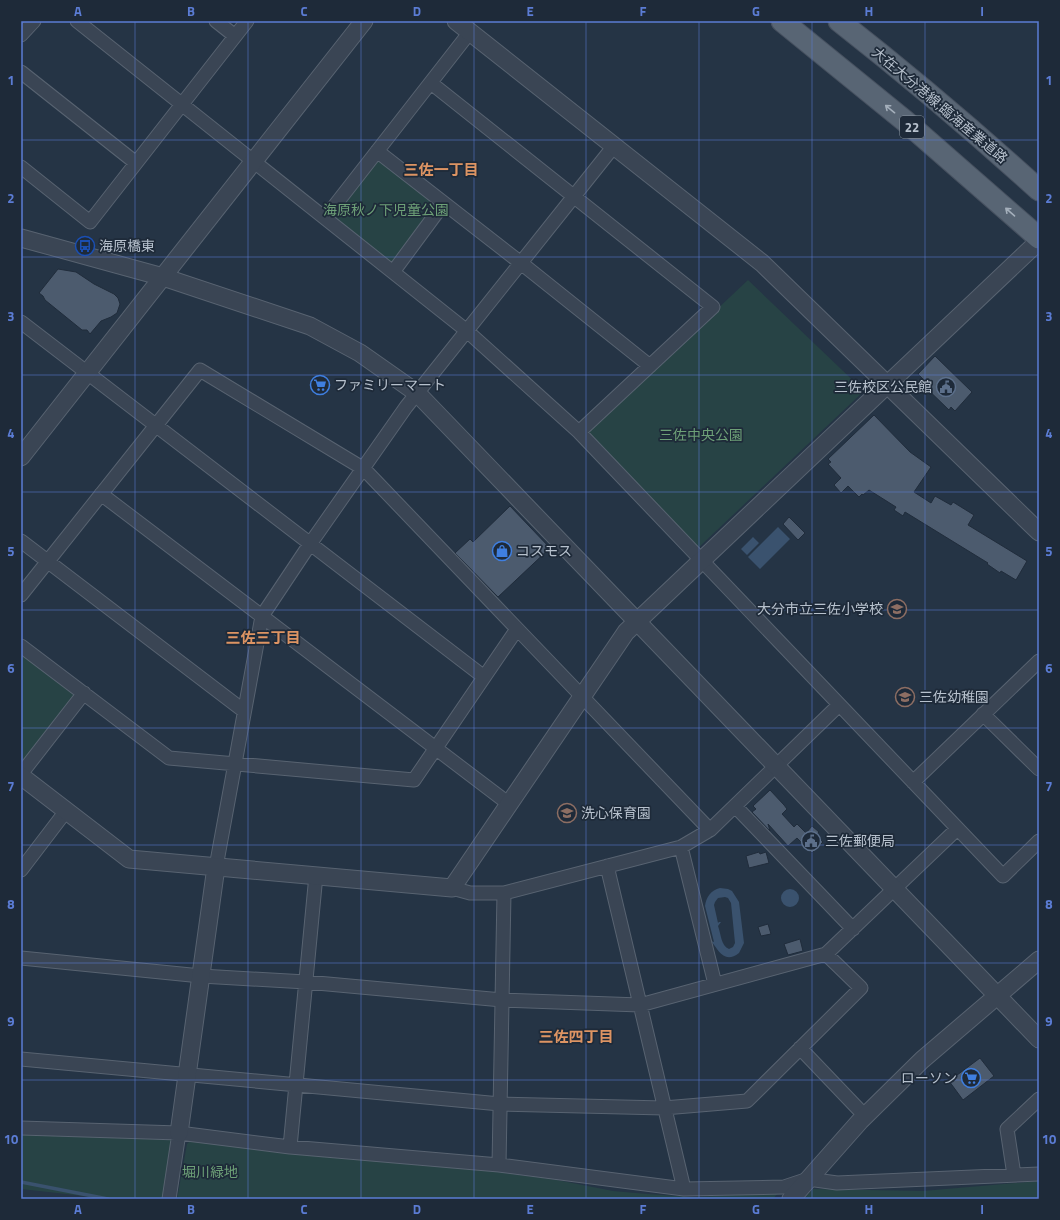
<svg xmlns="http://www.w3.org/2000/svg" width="1060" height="1220" viewBox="0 0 1060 1220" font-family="'Titillium Web','Noto Sans JP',sans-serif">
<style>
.green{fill:#274345}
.water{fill:#3a526e;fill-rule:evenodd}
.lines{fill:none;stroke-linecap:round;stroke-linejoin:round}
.stream{stroke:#3a526e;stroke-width:3.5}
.building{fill:#4c5b6e;stroke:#202c3b}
.minor-casing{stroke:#586371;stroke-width:15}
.tertiary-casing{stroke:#586371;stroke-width:19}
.primary-casing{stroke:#475160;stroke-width:23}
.minor{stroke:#3a4554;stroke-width:13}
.tertiary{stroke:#3a4554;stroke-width:17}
.primary{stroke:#586574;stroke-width:21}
.oneway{stroke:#a4afbb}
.grid{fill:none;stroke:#5b7cd4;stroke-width:1;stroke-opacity:0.55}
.labels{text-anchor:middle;stroke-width:3.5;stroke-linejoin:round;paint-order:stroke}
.shield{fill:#1e2a39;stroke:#8994a1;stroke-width:1}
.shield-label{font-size:13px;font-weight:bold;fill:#b7c1cd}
.street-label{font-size:14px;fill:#b7c1cd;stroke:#1e2a39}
.park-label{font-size:14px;fill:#6da077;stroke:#1e2a39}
.poi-label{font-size:14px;fill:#b7c1cd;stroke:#1e2a39;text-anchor:start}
.neighbourhood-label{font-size:15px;font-weight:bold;fill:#dd9463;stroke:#1e2a39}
.neatline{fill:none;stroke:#5b7cd4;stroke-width:1.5}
.grid-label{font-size:13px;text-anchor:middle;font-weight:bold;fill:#5b7cd4}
</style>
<rect width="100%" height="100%" fill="#253445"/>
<!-- green -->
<path class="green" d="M377 159H382L437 202 436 208 394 261 389 262 335 219V213Z
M748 280 864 391 697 549 589 435V430Z
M21 652 75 693 74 697 24 765 21 762Z
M21 1130 173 1138 162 1199H111L21 1189Z
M190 1141 214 1144 277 1148 474 1169 557 1180 613 1191 647 1194 693 1197 778 1193 773 1199H177L187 1144Z
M1039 1181V1199H804L813 1189 923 1191Z"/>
<!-- water -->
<path class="water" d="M778 527 790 539 760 569 748 557Z
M753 537 759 543 747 555 741 549Z
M720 888 728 889 732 891 739 902 744 943 739 953C724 965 718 949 711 941L714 942 705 906C706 897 711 890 720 888ZM725 897 728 898 731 903 735 943 733 947 729 949C721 946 721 934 718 926L721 922H719L718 923 714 905 715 902 718 898Z
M781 898a9 9 0 1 1 18 0a9 9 0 1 1-18 0Z"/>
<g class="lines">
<!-- stream -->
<path class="stream" d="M21 1182 108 1199"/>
</g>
<!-- building -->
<path class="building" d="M58 269 76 272 94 284 114 294 118 298 120 304 117 313 111 317 101 321 90 334 87 330H82L45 300 43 296 39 293Z
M935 356 972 392 955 411 951 407 949 410 920 382 923 379 918 374Z
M874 415 910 452 931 467 914 492 931 503 935 496 951 505 953 502 974 515 968 525 1027 561 1016 580 1001 571 1000 573 987 564 988 563 905 512 903 516 894 510 896 507 869 490 863 495 862 494 859 497 848 486 841 493 834 485 841 478 828 464 831 462 828 459Z
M510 506 550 548 498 597 455 553 470 539 473 542Z
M789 517 805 533 798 540 783 524Z
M770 790 784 805 787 809 782 814 794 827 797 824 806 833 812 826 819 832 816 835 823 842 812 853 797 838 788 846 768 824 770 831 752 812 756 809 753 806Z
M759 852 760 854 766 852 769 863 749 868 746 856Z
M768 924 771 934 761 936 758 927Z
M800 939 803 951 788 955 784 944Z
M980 1058 994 1076 963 1100 949 1081Z"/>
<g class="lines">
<!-- minor casing -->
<g class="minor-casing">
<path id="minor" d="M77 21 467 331 579 432 1003 876 1039 841
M216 21 235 36
M21 35 34 21
M21 72 136 163
M431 83 713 307 579 432
M377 151 521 263 650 366
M21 167 90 222 247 21
M325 218 470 32
M393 272 444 203
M21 322 484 677
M101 494 509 804
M21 541 244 711
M21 595 200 370 364 469 710 830
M21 646 169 758 414 780 517 629
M983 714 1039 769
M21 774 84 693
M913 782 1039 661
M735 806 853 929
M681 847 715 984
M607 866 684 1189
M216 867 262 616 310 544 406 407 614 146
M21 870 66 811
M452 888 470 893H504L681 847 710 830 839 705
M21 958 201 976 306 982 502 1000 640 1005 826 954
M800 1048 865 1116
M21 1059 500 1104 664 1108 747 1101 861 988 826 954 957 829
M21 1128 179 1133 290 1147 499 1165 684 1189 784 1187 808 1179 837 1183 1039 1174
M290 1147 316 875
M499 1165 504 893
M1014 1175 1007 1129 1039 1099
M169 1199 179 1133"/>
</g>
<!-- tertiary casing -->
<g class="tertiary-casing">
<path id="tertiary" d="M456 21 762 263 1039 532
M21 238 163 277 310 326 360 353 417 393 1039 1039
M21 457 364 21
M21 776 129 859 452 888 626 632 1039 241
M179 1133 216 867
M791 1199 860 1121 922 1060 1039 960"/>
</g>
<!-- primary casing -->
<g class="primary-casing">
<path id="primary" d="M782 21 905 121 1039 238
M839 21C908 75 974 131 1039 190"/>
</g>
<!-- minor -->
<use href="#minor" class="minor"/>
<!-- tertiary -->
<use href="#tertiary" class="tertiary"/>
<!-- primary -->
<use href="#primary" class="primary"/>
</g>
<!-- one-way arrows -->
<defs><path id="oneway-shaft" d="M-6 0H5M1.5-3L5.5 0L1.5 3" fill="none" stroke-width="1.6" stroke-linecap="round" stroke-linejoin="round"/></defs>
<g class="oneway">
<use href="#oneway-shaft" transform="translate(890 109) rotate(-141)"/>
<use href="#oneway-shaft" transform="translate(1010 212) rotate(-139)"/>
</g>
<!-- grid -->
<path class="grid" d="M135 21V1199M248 21V1199M361 21V1199M474 21V1199M586 21V1199M699 21V1199M812 21V1199M925 21V1199M21 140H1039M21 257H1039M21 375H1039M21 492H1039M21 610H1039M21 728H1039M21 845H1039M21 963H1039M21 1080H1039"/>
<!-- icons -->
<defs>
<g id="bus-ring" transform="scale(1)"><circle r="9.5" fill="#1e2a39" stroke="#1a4fb4" stroke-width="1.5"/><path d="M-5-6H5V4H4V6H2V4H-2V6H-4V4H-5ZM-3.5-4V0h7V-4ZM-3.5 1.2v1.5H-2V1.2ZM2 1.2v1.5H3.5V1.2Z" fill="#1a4fb4"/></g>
<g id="supermarket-ring" transform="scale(1)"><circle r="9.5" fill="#1e2a39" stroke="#3f7fe0" stroke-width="1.5"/><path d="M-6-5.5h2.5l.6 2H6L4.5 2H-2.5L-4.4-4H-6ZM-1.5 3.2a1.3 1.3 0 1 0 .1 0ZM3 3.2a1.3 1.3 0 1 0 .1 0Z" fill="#3f7fe0"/></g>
<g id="civic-ring" transform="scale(1)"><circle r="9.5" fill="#1e2a39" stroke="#5c6f8a" stroke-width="1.5"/><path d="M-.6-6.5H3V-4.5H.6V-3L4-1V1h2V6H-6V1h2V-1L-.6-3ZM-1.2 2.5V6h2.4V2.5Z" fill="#5c6f8a"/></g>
<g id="shop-ring" transform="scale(1)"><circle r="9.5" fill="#1e2a39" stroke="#3f7fe0" stroke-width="1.5"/><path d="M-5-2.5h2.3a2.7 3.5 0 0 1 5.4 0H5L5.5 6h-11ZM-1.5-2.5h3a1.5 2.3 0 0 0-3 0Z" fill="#3f7fe0"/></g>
<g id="school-ring" transform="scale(1)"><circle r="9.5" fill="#1e2a39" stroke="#8d6e63" stroke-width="1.5"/><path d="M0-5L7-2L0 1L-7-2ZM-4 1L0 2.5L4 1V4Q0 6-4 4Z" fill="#8d6e63"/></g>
</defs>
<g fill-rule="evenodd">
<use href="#bus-ring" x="85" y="246"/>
<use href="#supermarket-ring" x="320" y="385"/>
<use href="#civic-ring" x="946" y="387"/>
<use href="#shop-ring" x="502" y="551"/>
<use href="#school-ring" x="897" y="609"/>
<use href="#school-ring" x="905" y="697"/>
<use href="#school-ring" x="567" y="813"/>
<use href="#civic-ring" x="811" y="841"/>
<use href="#supermarket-ring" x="971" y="1078"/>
</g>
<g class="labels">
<!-- shield labels -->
<rect class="shield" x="900" y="116" width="24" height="22" rx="3"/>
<g class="shield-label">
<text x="912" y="132">22</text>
</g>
<!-- street labels -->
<g class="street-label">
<text transform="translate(940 105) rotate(40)" y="5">大在大分港線;臨海産業道路</text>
</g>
<!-- park labels -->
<g class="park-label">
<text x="386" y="215">海原秋ノ下児童公園</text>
<text x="701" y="440">三佐中央公園</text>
<text x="210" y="1177">堀川緑地</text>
</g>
<!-- poi labels -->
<g class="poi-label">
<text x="99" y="251">海原橋東</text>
<text x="334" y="390">ファミリーマート</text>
<text x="932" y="392" text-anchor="end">三佐校区公民館</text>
<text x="516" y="556">コスモス</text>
<text x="883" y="614" text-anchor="end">大分市立三佐小学校</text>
<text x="919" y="702">三佐幼稚園</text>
<text x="581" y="818">洗心保育園</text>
<text x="825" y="846">三佐郵便局</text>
<text x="957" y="1083" text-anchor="end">ローソン</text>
</g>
<!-- neighbourhood labels -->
<g class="neighbourhood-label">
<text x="441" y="175">三佐一丁目</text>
<text x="263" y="643">三佐三丁目</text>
<text x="576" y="1042">三佐四丁目</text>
</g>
</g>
<!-- border -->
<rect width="1060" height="1220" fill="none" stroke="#1e2a39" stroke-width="44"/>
<rect x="22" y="22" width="1016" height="1176" class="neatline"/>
<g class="grid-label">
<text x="78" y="16">A</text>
<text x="191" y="16">B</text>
<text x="304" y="16">C</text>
<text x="417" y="16">D</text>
<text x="530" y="16">E</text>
<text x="643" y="16">F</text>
<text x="756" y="16">G</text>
<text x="869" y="16">H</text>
<text x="982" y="16">I</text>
<text x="11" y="85">1</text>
<text x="1049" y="85">1</text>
<text x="11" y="203">2</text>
<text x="1049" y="203">2</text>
<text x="11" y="321">3</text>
<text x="1049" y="321">3</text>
<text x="11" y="438">4</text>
<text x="1049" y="438">4</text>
<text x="11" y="556">5</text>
<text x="1049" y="556">5</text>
<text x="11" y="673">6</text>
<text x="1049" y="673">6</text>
<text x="11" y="791">7</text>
<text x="1049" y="791">7</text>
<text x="11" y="909">8</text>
<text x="1049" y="909">8</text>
<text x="11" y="1026">9</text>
<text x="1049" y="1026">9</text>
<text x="11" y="1144">10</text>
<text x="1049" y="1144">10</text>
<text x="78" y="1214">A</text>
<text x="191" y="1214">B</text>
<text x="304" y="1214">C</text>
<text x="417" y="1214">D</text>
<text x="530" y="1214">E</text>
<text x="643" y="1214">F</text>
<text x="756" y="1214">G</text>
<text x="869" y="1214">H</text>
<text x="982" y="1214">I</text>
</g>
</svg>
